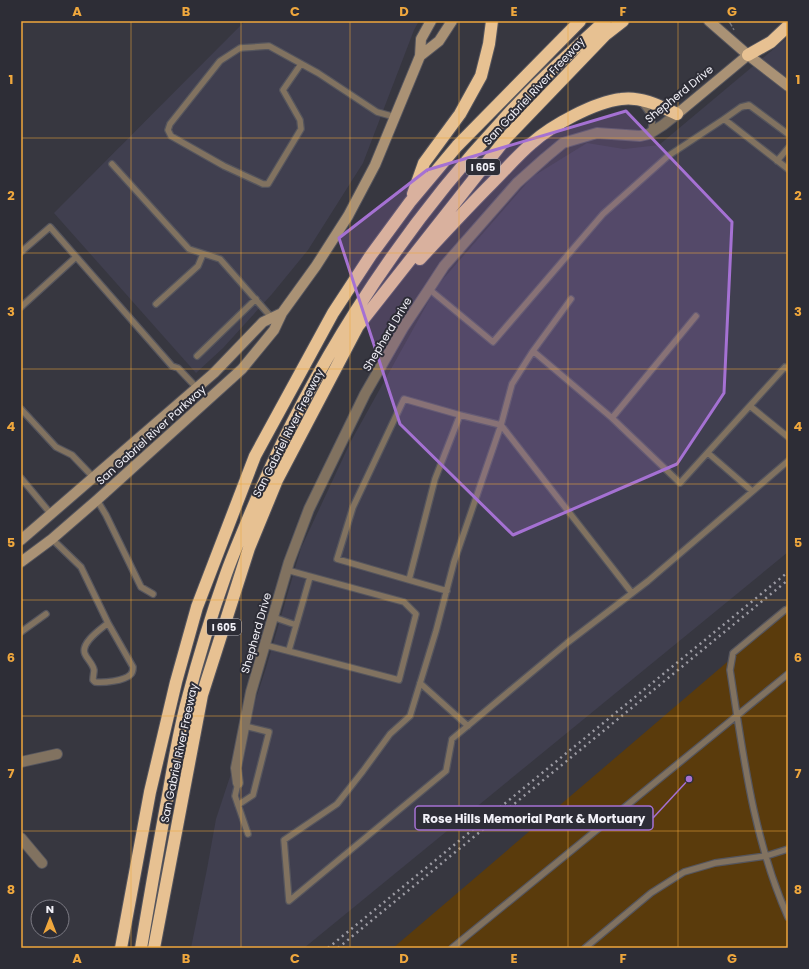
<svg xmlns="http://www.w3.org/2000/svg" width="809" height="969" viewBox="0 0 809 969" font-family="Poppins,sans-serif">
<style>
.built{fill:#403f4f}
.green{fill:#5a3b0c}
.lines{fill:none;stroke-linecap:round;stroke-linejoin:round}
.lane-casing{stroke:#55555d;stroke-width:8}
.street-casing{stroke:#55555d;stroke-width:12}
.secondary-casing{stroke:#55555d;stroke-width:12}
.highway-casing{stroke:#55555d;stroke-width:14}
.path{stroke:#76757e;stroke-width:1.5;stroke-dasharray:4 2;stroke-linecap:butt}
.lane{stroke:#817260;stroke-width:5.5}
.street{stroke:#817260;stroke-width:10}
.secondary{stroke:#aa9275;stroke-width:10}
.highway{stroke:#e7c192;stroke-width:12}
.rail{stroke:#9c9ba3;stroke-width:2.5;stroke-dasharray:2 4;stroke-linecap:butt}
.marked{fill:#a571d3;fill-opacity:0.2;stroke:#a571d3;stroke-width:3;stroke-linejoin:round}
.grid{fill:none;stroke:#efa73d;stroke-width:1;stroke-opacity:0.55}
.labels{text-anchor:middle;stroke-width:4;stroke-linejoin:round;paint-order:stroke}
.shield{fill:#2d2d36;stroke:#b7b6be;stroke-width:1}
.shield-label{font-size:10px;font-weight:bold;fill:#f2f1f8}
.street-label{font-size:11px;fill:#f2f1f8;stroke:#2d2d36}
.leader{fill:none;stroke:#a571d3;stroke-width:1.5}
.callout-dot{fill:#a571d3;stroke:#2d2d36;stroke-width:1.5}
.callout{fill:#2d2d36;stroke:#a571d3;stroke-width:1.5}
.callout-label{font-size:12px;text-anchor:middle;font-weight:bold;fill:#f2f1f8}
.neatline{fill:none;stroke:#efa73d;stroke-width:1.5}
.grid-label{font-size:13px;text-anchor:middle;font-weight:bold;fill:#efa73d}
</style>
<rect width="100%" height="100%" fill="#373740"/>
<!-- built -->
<path class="built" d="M245 21H419L414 30 363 163 308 250 272 294 223 348 196 373 54 213Z
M788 37V552L304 948H191L207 869 216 819 266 668 301 548 351 441 437 286 532 177 587 143 624 149 659 145Z"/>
<!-- green -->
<path class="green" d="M788 610V948H393Z"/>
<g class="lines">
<!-- lane casing -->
<g class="lane-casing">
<path id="lane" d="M301 64 283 90 300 120 301 129 268 184H263L224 166 171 136 168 130 170 124 220 61 240 48 269 46 318 73 377 112 395 117
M641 102C649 112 656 119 650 133
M724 119 741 107 749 105 788 134
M777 161 788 148
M112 164 189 249 220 259 272 318
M21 252 50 227 172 366 178 368 197 388
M429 289 493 342 603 214 668 156 724 119 788 169
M571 299 533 351 612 418
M156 304 198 266 203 254
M21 307 76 257
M696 316 612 418 680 483 785 367 788 369
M533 351 512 384 501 425 454 562 436 631 410 716 390 734 363 771 337 804 284 840 289 901 446 771 452 739 567 643 648 581 788 461
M197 356 256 299
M750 406 788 437
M21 409 56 447 72 455 94 478
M708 453 752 491
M21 478 51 514
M97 500 106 515 141 587 153 594
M52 539 81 567 108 623 133 667C133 670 133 673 130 675 124 681 103 683 95 682L93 680C93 676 94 673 94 670 93 664 87 659 85 654 80 643 101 629 108 623
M409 580 337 559 353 507 404 399 460 415
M447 591 409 580 435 479 460 415 501 425 632 593
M788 609 785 610 733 653 730 670C743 753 753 839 788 917
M273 617 296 625
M21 632 46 614
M265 645 399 680 416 614 404 602 287 570
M289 650 310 577
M420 683 468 726
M238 783 235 796 248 834
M238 805 253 795 269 732 245 726
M452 948 788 674
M585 948 651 893 684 872 715 863 766 856 788 849"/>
</g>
<!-- street casing -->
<g class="street-casing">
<path id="street" d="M21 762 57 754
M238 783 236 768 251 692 289 562 309 509 365 394 403 328 429 289 444 266 517 183 545 158 563 143 597 133 640 136 649 134 663 125 677 114
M21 838 42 863"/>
</g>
<!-- secondary casing -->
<g class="secondary-casing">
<path id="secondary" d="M709 21 748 55 788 86
M420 56 439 41 452 21
M677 114 748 55
M21 540 214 373 263 322 282 313
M21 562 52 539 97 500 242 369 274 330 282 313 316 266 348 216 375 165 420 56 421 39 431 21"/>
</g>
<!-- highway casing -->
<g class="highway-casing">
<path id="highway" d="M748 55 771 42 788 26
M413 194 424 163 460 114 481 76 489 44 492 21
M420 259C444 233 468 207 493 182 506 169 518 155 532 143 552 125 595 102 621 99 641 96 660 106 677 114
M121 948 150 792 176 682 197 607 255 456 333 313 371 255 410 202 457 146 580 21
M141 948C150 895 159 843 169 790 174 761 179 731 187 701 198 659 211 616 226 574 232 557 239 541 246 524 306 377 393 238 502 121 534 85 570 53 605 21
M154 948 202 695 249 548 277 480 358 326 507 137 605 35 623 21"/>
</g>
<!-- path -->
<path class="path" d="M728 21 730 23 731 21
M730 23 734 30"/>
<!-- lane -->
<use href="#lane" class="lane"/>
<!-- street -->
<use href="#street" class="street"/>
<!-- secondary -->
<use href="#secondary" class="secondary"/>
<!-- highway -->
<use href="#highway" class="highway"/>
<!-- rail -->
<path class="rail" d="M328 948 788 572
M338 948 788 580"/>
</g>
<!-- marked area -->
<path class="marked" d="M626 111 732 222 724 393 677 464 513 535 400 424 339 238 427 170Z"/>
<!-- grid -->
<path class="grid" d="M131 21V948M241 21V948M350 21V948M459 21V948M568 21V948M678 21V948M21 138H788M21 253H788M21 369H788M21 484H788M21 600H788M21 716H788M21 831H788"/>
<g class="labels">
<!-- shield labels -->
<g class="shield">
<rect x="466" y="159" width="34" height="16" rx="3"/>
<rect x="207" y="619" width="34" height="16" rx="3"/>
</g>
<g class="shield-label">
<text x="483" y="171">I 605</text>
<text x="224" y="631">I 605</text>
</g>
<!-- street labels -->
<g class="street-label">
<text transform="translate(534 91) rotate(-47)" y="4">San Gabriel River Freeway</text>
<text transform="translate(679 94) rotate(-39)" y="4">Shepherd Drive</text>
<text transform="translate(387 334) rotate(-59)" y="4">Shepherd Drive</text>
<text transform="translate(288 433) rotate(-63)" y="4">San Gabriel River Freeway</text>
<text transform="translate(151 435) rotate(-42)" y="4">San Gabriel River Parkway</text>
<text transform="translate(256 633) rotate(-74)" y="4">Shepherd Drive</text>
<text transform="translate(179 753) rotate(-78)" y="4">San Gabriel River Freeway</text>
</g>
</g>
<!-- callouts -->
<path class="leader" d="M689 779L653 818"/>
<circle class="callout-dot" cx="689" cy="779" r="4"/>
<rect class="callout" x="415" y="806" width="238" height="24" rx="4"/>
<g class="callout-label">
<text x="534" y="823">Rose Hills Memorial Park &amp; Mortuary</text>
</g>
<!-- border -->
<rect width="809" height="969" fill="none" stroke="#2d2d36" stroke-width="44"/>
<!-- north arrow -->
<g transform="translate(50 919)"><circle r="19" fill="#2d2d36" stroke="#7c7b84"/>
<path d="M0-3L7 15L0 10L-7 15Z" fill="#efa73d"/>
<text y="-6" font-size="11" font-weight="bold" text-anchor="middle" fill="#f2f1f8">N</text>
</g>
<rect x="22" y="22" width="765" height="925" class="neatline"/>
<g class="grid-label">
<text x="77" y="16">A</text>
<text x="186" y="16">B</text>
<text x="295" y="16">C</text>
<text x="404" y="16">D</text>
<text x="514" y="16">E</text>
<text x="623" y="16">F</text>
<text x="732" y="16">G</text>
<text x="11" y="84">1</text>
<text x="798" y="84">1</text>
<text x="11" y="200">2</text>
<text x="798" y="200">2</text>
<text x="11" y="316">3</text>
<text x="798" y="316">3</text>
<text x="11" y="431">4</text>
<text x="798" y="431">4</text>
<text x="11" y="547">5</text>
<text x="798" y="547">5</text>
<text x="11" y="662">6</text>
<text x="798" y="662">6</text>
<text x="11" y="778">7</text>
<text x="798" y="778">7</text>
<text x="11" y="894">8</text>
<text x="798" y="894">8</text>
<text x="77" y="963">A</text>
<text x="186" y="963">B</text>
<text x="295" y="963">C</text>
<text x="404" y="963">D</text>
<text x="514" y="963">E</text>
<text x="623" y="963">F</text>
<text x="732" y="963">G</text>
</g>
</svg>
